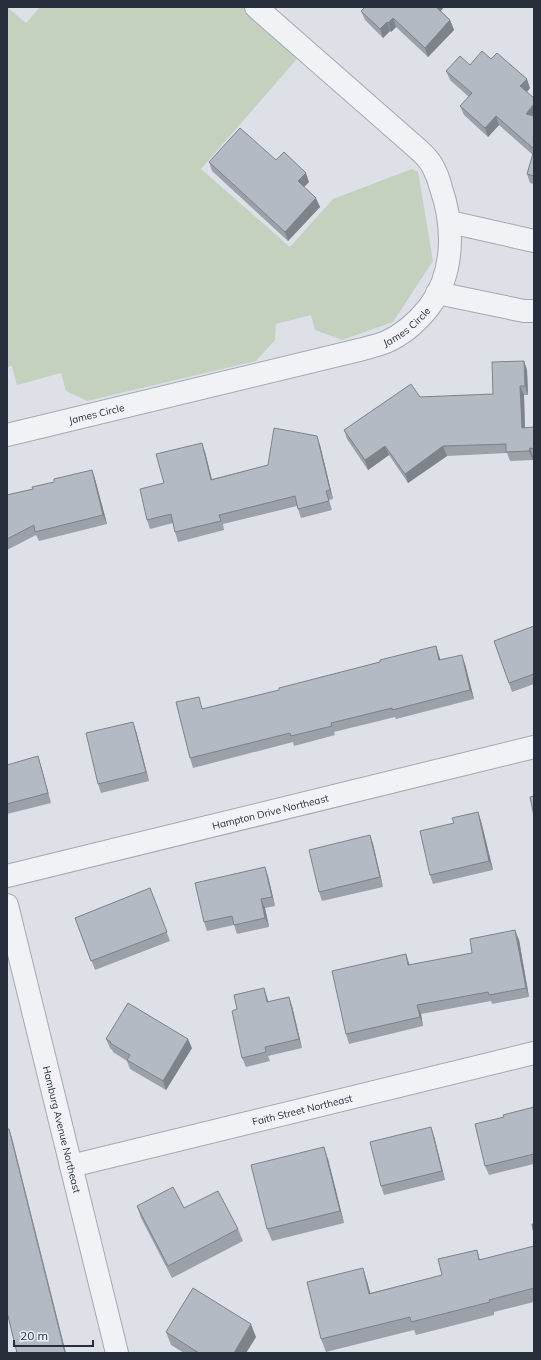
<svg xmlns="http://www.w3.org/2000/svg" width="541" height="1360" viewBox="0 0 541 1360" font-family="Mulish,sans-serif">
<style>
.green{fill:#c3d1be}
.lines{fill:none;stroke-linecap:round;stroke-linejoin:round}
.minor-casing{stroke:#a3a8b1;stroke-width:24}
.minor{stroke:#f0f2f5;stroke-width:22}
.wall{fill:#9ba0a9}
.shaded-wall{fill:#7e8289}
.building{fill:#b4bac4;stroke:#7e8289}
.labels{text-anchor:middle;stroke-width:4;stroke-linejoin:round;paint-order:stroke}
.street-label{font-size:10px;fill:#272f3d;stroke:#ecf0f5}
</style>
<rect width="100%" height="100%" fill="#dde1e7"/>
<!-- green -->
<path class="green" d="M7 7 26 23 40 7H252L303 52 201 169 290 247 333 199 412 169 418 172 433 261 393 322 342 340 315 330 311 315 276 324 275 340 256 361 87 401 66 391 61 373 17 385 12 366 7 367Z"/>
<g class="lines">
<!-- minor casing -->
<g class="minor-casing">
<g id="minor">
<path d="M450 222 534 241"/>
<path d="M437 293 524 311H534"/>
<path id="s1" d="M7 435 363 349C370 347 379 345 386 342 402 335 418 321 429 307 455 273 454 226 441 188 439 180 436 172 432 165 427 156 418 149 411 143L256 7"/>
<path id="s2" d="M7 876 534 747"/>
<path id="s3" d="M7 905 117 1353"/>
<path id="s4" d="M71 1166 534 1053"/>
</g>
</g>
<!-- minor -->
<use href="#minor" class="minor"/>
</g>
<!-- wall -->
<path class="wall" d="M444 7 441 11 450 20 454 30 428 57 396 27 391 32 390 31 383 38 365 20 361 11Z
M491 59 530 88 527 92 534 98V184L530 183 527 174 533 155 499 125 488 137 464 115 460 106 469 97 450 80 446 71Z
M276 160 309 182 304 187 320 207 288 241 212 171 209 162Z
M524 361 527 370 528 395H524L525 428 534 427V458L533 457V460L510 461 507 453 447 456 408 483 389 455 368 470 347 439 344 430 420 397 493 394Z
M320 445 333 499 329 500 332 510 301 518 297 506 223 524 224 530 178 542 175 532 173 523 150 529 147 520 164 483 205 452 212 479 268 465Z
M92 470 95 479 107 524 39 541 36 535 7 550V495L33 489Z
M534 626V684L512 692 494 641Z
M436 646 440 660 465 664 474 699 396 719 395 717 334 732 335 735 294 746 293 742 193 768 190 758 203 706V709L279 690Z
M136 731 149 781 101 793 98 784Z
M7 765 41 766 51 803 7 814Z
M478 812 481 821 493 870 433 884 430 875 454 823Z
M370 835 373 844 383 887 322 901 319 892Z
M268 876 275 906 265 908 269 927 237 934 234 925 207 931 204 922Z
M150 888 170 941 95 970 75 918Z
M519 940 529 997 492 1004 491 1001 421 1014 423 1026 349 1044 346 1034 409 963V965L472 953Z
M267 997 268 1002 289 997 292 1006 302 1048 268 1056 270 1061 246 1067 242 1058Z
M106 1039 192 1048 166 1090 130 1069 127 1061 113 1052 112 1050 110 1048Z
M534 1107V1164L489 1175 485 1166 504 1117Z
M434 1136 445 1180 384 1195 381 1186Z
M328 1159 344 1223 272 1241 267 1229Z
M137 1206 184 1208 238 1229 243 1241 172 1278 141 1218Z
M534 1246V1302L494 1312V1315L416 1335 414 1330 326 1352 321 1339 367 1281 370 1293 442 1275 477 1250 480 1260Z
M166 1332 256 1337 246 1353H184L171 1345Z"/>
<!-- shaded-wall -->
<path class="shaded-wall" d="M435 7H444L438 14Z
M393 18 396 27 391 32 388 23Z
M450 20 454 30 428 57 425 48Z
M387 22 390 31 383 38 380 29Z
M527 79 530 88 524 95 520 86Z
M534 104V117L526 114Z
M496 116 499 125 488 137 485 128Z
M306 173 309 182 301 190 298 181Z
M316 198 320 207 288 241 285 232Z
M524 361 527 370 528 395 525 386Z
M520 386 524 395 525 437 522 428Z
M317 436 320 445 333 499 330 490Z
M202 443 205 452 214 489 211 480Z
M385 446 389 455 368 470 365 460Z
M443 446 447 456 408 483 405 474Z
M530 448 533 457V460L529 451Z
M92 470 95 479 107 524 103 515Z
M436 646 439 655 443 669 439 660Z
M462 655 465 664 474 699 470 690Z
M133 722 136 731 149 781 146 772Z
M38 756 41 766 51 803 48 793Z
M478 812 481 821 493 870 489 861Z
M370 835 373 844 383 887 380 877Z
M265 867 268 876 275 906 272 897Z
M261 899 265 908 269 927 265 918Z
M515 930 519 940 529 997 526 988Z
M406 954 409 963 412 974 408 965Z
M264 988 267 997 270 1011 267 1002Z
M289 997 292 1006 302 1048 299 1039Z
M417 1005 421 1014 423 1026 420 1017Z
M188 1039 192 1048 166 1090 163 1081Z
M431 1127 434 1136 445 1180 442 1171Z
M9 1129 12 1138 66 1353H65Z
M324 1147 328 1159 344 1223 340 1211Z
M363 1268 367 1281 374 1306 369 1294Z
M251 1324 256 1337 246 1353H234Z"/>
<!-- building -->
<path class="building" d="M365 7H436L450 20 425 48 393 18 388 23 387 22 380 29 361 11Z
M482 51 491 59 497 53 527 79 520 86 534 98V104L526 114 534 116V149L496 116 485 128 460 106 472 93 446 71 460 56 470 65Z
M240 128 276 160 284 152 306 173 298 181 316 198 285 232 209 162Z
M534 150V176L527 174Z
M524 361 525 386H520L522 428 534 427V449L530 448 529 451 506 452V444L443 446 405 474 385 446 365 460 344 430 411 384 420 397 493 394 492 362Z
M274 428 317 436 330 490 326 491 329 501 298 509 295 496 219 515 221 521 175 532 171 514 147 520 140 489 164 483 156 454 202 443 211 480 268 465Z
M92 470 103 515 35 532 34 525 7 539V495L33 489 32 487 54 482V479Z
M534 626V674L509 683 494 641Z
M436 646 439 660 462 655 470 690 392 710V708L331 723 332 726 291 736 290 733 190 758 176 702 199 697 202 709 279 690V688L380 662V660Z
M133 722 146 772 98 784 86 733Z
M38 756 48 793 7 804V765Z
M534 796V816L530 797Z
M478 812 489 861 430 875 420 831 454 823 452 818Z
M370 835 380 877 319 892 309 850Z
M265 867 272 897 261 899 265 918 234 925 232 916 204 922 195 883Z
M150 888 167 932 91 961 75 918Z
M515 930 526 988 489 995 488 992 417 1005 420 1017 346 1034 332 971 406 954 408 965 472 953 470 939Z
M264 988 267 1002 289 997 299 1039 265 1047 266 1052 242 1058 232 1011 237 1009 234 995Z
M128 1003 188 1039 163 1081 127 1060 130 1055 110 1043 111 1042 106 1039Z
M534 1107V1154L485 1166 475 1124 504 1117 503 1115Z
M7 1127 8 1129H9L65 1353H17L7 1312Z
M431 1127 442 1171 381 1186 370 1142Z
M324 1147 340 1211 267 1229 251 1165Z
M173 1187 184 1208 218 1191 238 1229 168 1266 137 1206Z
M532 1224H534V1234Z
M534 1246V1288L489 1300 490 1302 411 1322 410 1317 321 1339 307 1282 363 1268 369 1294 442 1275 438 1259 477 1250 479 1260Z
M193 1288 251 1324 234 1353H199L166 1332Z"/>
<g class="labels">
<!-- street labels -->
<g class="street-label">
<text dy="4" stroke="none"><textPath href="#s1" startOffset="416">James Circle</textPath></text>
<text dy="4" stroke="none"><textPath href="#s1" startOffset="92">James Circle</textPath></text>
<text dy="4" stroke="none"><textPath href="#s2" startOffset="271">Hampton Drive Northeast</textPath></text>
<text dy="4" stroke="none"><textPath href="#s4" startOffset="238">Faith Street Northeast</textPath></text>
<text dy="4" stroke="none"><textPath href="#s3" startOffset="231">Hamburg Avenue Northeast</textPath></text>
</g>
</g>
<!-- border -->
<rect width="541" height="1360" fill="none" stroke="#272f3d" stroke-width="16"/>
<!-- scale -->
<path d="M14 1340v6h79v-6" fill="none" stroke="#272f3d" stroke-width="2"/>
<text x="20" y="1340" font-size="12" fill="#272f3d" stroke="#ecf0f5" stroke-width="3" paint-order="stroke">20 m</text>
</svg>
